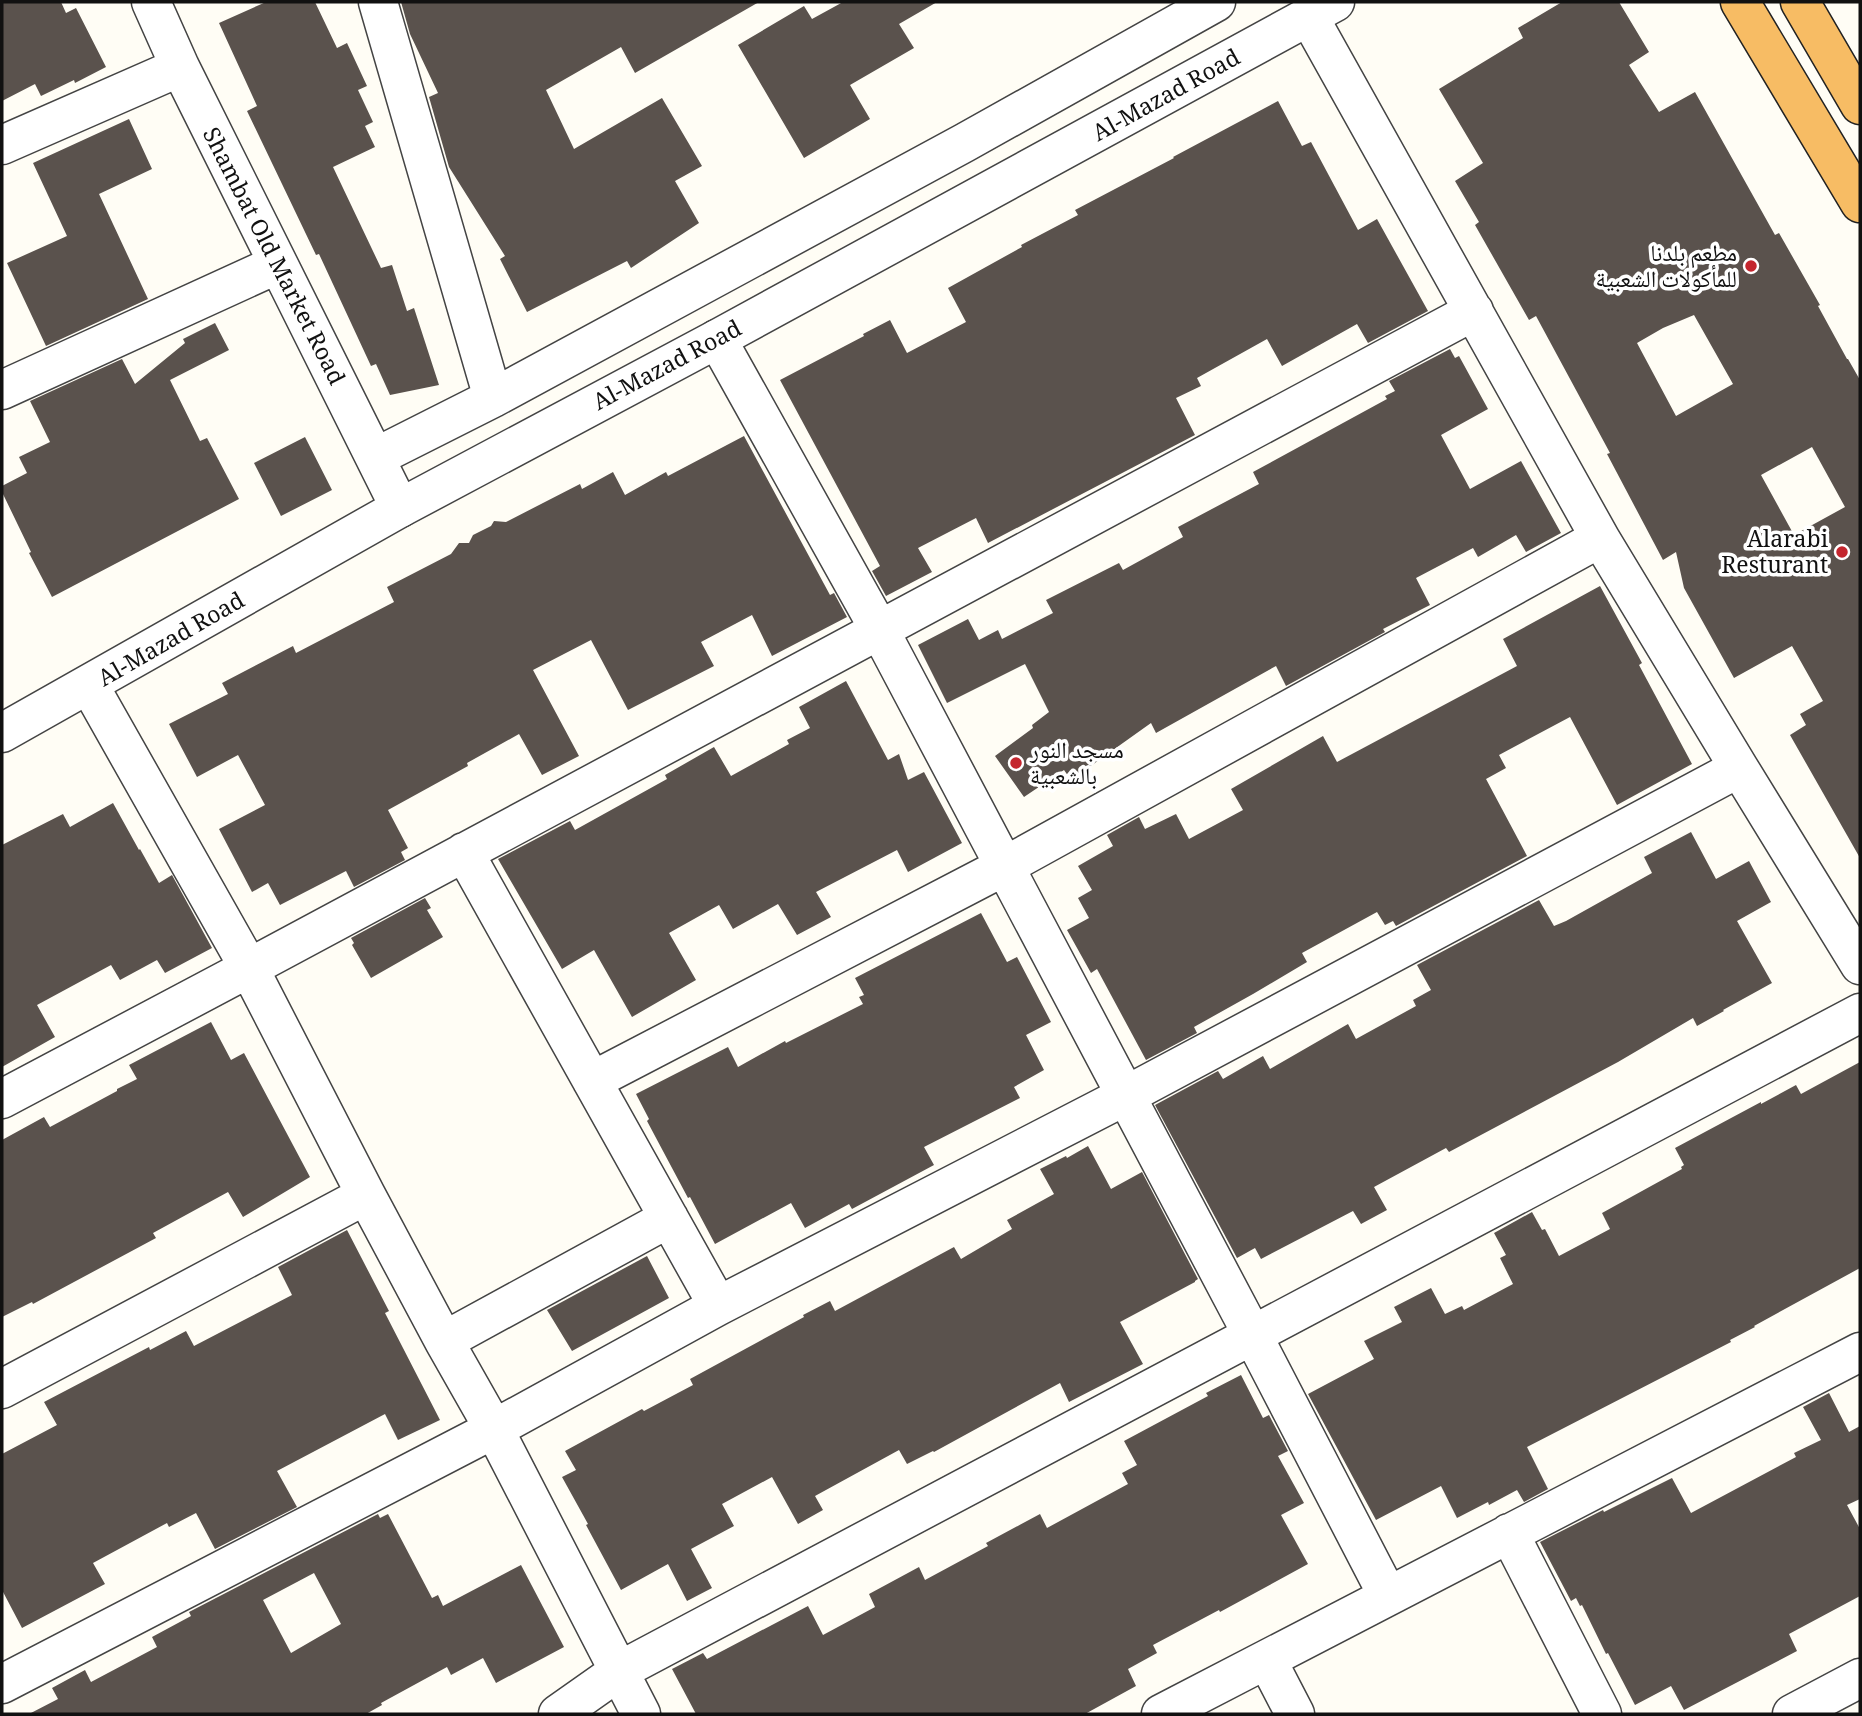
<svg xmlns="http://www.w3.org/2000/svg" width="1862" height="1716" viewBox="0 0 1862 1716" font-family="Georgia,'Noto Naskh Arabic',serif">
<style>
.building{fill:#5a524d;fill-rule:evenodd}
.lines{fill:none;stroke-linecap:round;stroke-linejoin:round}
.minor-casing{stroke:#444;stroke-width:41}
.tertiary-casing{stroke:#444;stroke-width:41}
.trunk-casing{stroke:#222;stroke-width:41}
.minor{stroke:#fff;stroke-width:38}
.tertiary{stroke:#fff;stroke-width:38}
.trunk{stroke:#f7bc64;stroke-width:38}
.poi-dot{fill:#c4262e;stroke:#fff;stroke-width:2.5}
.labels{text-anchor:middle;stroke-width:7;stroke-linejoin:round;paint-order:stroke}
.street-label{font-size:23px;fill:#111;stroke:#fff}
.poi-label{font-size:23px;fill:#111;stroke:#fff;text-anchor:end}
</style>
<rect width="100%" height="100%" fill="#fffdf5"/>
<!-- building -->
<path class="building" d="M2 2H61L66 13 76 8 106 67 75 83 74 80 41 96 35 84 2 101Z
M266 2H315L337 48 347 43 367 86 358 90 373 122 365 126 375 147 333 167 381 268 392 265 407 311 414 308 439 385 390 395 376 364 371 366 319 254 316 255 247 111 257 106 219 23Z
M401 2H759L635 73 621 47 546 90 574 149 662 98 702 166 675 181 699 223 631 268 627 261 527 312 500 259 505 256 449 167 429 97 438 93 410 34Z
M843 2H937L899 24 914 48 850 85 870 119 804 158 738 45 804 6 812 19Z
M1562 2H1619L1649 52 1629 65 1659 112 1695 92 1775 235 1779 233 1820 305 1818 306 1847 359H1848L1860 380V858L1790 735 1806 725 1800 714 1823 701 1792 646 1734 678 1684 588 1676 552 1663 560 1607 454 1610 453 1536 316 1529 320 1475 225 1479 222 1455 181 1483 163 1439 89 1523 38 1518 28ZM1694 315 1733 384 1676 416 1637 343 1663 328ZM1812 447 1845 507 1794 535 1761 475Z
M1278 101 1302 146 1311 142 1358 230 1377 219 1428 311 1368 343 1357 324 1282 366 1267 339 1197 378 1201 386 1176 398 1195 435 988 543 976 518 918 548 932 572 886 596 872 571 880 566 780 380 864 336 863 334 890 320 907 353 966 322 948 288 1022 247 1021 245 1078 215 1075 210 1174 158 1173 157Z
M129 119 152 169 99 194 148 299 46 346 7 263 67 236 33 163Z
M215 323 229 350 170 380 200 441 207 438 239 499 52 597 29 553 31 552 2 492V486L27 473 19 457 50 442 30 401 122 359 135 384 185 343 183 339Z
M1450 349 1455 358 1459 356 1488 409 1441 435 1470 489 1521 461 1561 533 1526 552 1516 535 1478 557 1473 548 1416 578 1430 605 1383 629 1385 632 1286 686 1276 666 1156 733 1151 723 1071 780 1064 770 1024 797 995 756 1033 728 1032 725 1049 712 1025 664 947 703 918 645 968 619 979 640 998 630 1002 639 1053 613 1046 600 1119 563 1123 570 1183 537 1178 527 1259 484 1253 472 1387 399 1385 396 1395 391 1389 381Z
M744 436 830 595 834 593 847 617 772 656 752 615 701 642 714 666 628 710 591 640 533 670 579 756 542 775 519 734 467 763 468 766 388 810 408 848 401 852 405 860 354 887 346 871 280 905 268 883 252 892 219 829 265 805 238 755 197 777 169 724 228 694 222 683 293 646 296 653 394 602 387 587 451 554 459 543H469L473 535 491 526 494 521 506 522 580 484 582 489 613 472 625 495 666 472 668 476Z
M305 437 332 490 281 516 254 463Z
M1600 586 1642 663 1639 665 1692 764 1617 805 1570 717 1499 755 1506 768 1486 779 1527 856 1396 926 1393 921 1385 925 1377 912 1302 953 1307 962 1253 994 1194 1027 1197 1033 1146 1060 1097 969 1091 973 1067 930 1089 918 1078 898 1092 890 1078 866 1113 846 1107 835 1139 817 1145 829 1176 814 1189 839 1243 810 1231 789 1323 736 1337 762 1517 666 1503 639Z
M846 681 888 760 899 754 908 780 924 772 962 843 908 872 897 850 816 892 831 917 797 935 778 904 733 929 719 905 669 933 696 980 632 1017 594 950 562 969 498 859 570 821 575 830 667 779 665 775 714 747 731 776 789 744 787 740 810 728 799 707Z
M113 803 139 850 140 849 159 883 172 875 212 948 165 973 157 960 120 980 111 965 37 1005 55 1037 2 1067V845L63 814 70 827Z
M1691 832 1716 879 1749 861 1771 902 1737 921 1772 983 1723 1010 1724 1011 1697 1026 1693 1018 1618 1062 1449 1152 1446 1148 1374 1187 1387 1210 1361 1224 1353 1211 1261 1259 1255 1248 1237 1258 1155 1105 1218 1071 1223 1079 1263 1056 1270 1069 1348 1024 1356 1039 1416 1006 1413 1000 1431 990 1417 965 1539 900 1554 926 1566 921 1652 873 1644 857Z
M425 898 431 908 427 910 443 937 371 978 352 945 354 943 351 938Z
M981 913 1007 962 1017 957 1051 1022 1026 1035 1044 1070 1014 1087 1020 1098 924 1147 934 1165 852 1209 849 1204 805 1228 791 1203 715 1244 690 1197 688 1198 647 1121 649 1119 636 1094 728 1047 738 1067 785 1041 786 1043 863 1004 859 997 864 995 855 978Z
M211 1022 231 1060 244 1053 310 1177 243 1217 228 1192 153 1233 156 1238 33 1304 32 1302 2 1317V1140L44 1117 50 1127 117 1091V1089L137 1079 129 1065Z
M1860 1062V1268L1754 1326 1755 1327 1730 1340 1731 1342 1527 1447 1548 1489 1524 1502 1517 1490 1489 1505 1488 1502 1457 1518 1441 1486 1376 1520 1308 1394 1374 1359 1364 1341 1402 1322 1394 1307 1431 1288 1445 1314 1462 1306 1464 1310 1513 1284 1500 1258 1506 1255 1494 1233 1532 1212 1542 1230 1545 1229 1559 1256 1610 1229 1602 1213 1682 1169 1681 1167 1684 1165 1675 1148 1761 1102V1104L1796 1085 1801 1094Z
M1088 1146 1111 1189 1142 1172 1198 1279 1195 1281V1282L1120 1322 1143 1364 1069 1402 1060 1383 934 1452 933 1451 907 1464 899 1450 815 1496 823 1510 798 1524 772 1477 722 1504 734 1526 691 1549 712 1588 687 1601 668 1564 621 1590 586 1525 588 1524 562 1477 576 1470 565 1451 642 1409 644 1411 693 1385 690 1379 804 1317 803 1315 830 1301 835 1311 954 1247 961 1259 1012 1229 1007 1220 1054 1194 1040 1169 1066 1156 1067 1158Z
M347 1230 389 1311 385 1313 440 1420 398 1440 385 1414 277 1471 297 1507 215 1549 196 1513 169 1527 167 1523 93 1563 105 1584 22 1628 2 1590V1454L57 1425 44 1402 149 1347 150 1350 186 1331 194 1346 292 1295 278 1267Z
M647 1256 669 1298 572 1351 547 1310Z
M1241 1375 1263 1418 1269 1415 1288 1451 1278 1456 1304 1503 1281 1515 1308 1564 1220 1612 1219 1610 1153 1645 1157 1653 1128 1669 1136 1686 1085 1714H696L672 1669 703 1653 707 1659 808 1606 823 1635 875 1607 869 1594 919 1567 925 1580 988 1546 986 1543 1040 1514 1047 1528 1128 1484 1122 1473 1137 1465 1124 1441 1208 1396 1206 1393Z
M1829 1393 1849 1432 1860 1426V1499L1847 1505 1860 1529V1596L1789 1634 1797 1651 1684 1710 1671 1686 1635 1705 1608 1653 1606 1654 1582 1605 1580 1606 1576 1598 1571 1601 1540 1542 1603 1510 1604 1512 1672 1478 1691 1513 1796 1457 1794 1453 1821 1440 1803 1407Z
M378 1514 380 1518 388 1514 432 1598 438 1595 443 1606 521 1565 564 1647 496 1683 483 1658 451 1675 447 1667 381 1703 382 1705 366 1714H29L58 1699 52 1688 85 1670 91 1682 157 1647 152 1637 191 1616 189 1612ZM314 1573 341 1624 291 1653 263 1600Z"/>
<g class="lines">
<!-- minor casing -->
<g class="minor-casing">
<path id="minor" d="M151 2 180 67 400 508
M378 2 493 398
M1316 2 1319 6 1309 17 1600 538 1739 768 1860 965
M2 145 180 67
M717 339 879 629 1253 1336 1388 1596
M2 390 278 264
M376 457 493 398 964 143 1216 2
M89 685 249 968 366 1195 444 1341 494 1429 641 1714
M464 852 718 1306
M592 1081 1005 866 1600 538
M2 1099 249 968 1474 311
M444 1341 669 1218
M2 1389 366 1195
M1509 1533 1602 1714
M1267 1660 1295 1714
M2 1684 494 1429 718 1306 1125 1096 1739 768
M558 1714 619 1671 1860 1013
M1161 1714 1860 1352
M1792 1714 1860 1678"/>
</g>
<!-- tertiary casing -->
<g class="tertiary-casing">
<path id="tertiary" d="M2 733 400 508 717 339 1335 2"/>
</g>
<!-- trunk casing -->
<g class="trunk-casing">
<path id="trunk" d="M1740 2 1860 203
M1800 2 1860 105"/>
</g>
<!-- minor -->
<use href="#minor" class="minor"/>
<!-- tertiary -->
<use href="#tertiary" class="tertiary"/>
<!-- trunk -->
<use href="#trunk" class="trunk"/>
</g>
<!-- markers -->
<g class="poi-dot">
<circle cx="1751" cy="266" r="7"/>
<circle cx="1842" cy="552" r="7"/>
<circle cx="1016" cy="763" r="7"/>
</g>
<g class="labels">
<!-- street labels -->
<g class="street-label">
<text transform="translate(1166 95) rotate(-29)" y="8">Al-Mazad Road</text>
<text transform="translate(274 256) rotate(63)" y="8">Shambat Old Market Road</text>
<text transform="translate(667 365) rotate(-28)" y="8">Al-Mazad Road</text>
<text transform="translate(171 639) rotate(-30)" y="8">Al-Mazad Road</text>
</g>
<!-- poi labels -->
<g class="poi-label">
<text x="1737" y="261">مطعم بلدنا<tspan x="1737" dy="26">للمأكولات الشعبية</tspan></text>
<text x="1828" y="547">Alarabi<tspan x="1828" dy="26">Resturant</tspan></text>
<text x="1030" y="758" text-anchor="start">مسجد النور<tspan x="1030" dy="26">بالشعبية</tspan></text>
</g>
</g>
<!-- border -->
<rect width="1862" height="1716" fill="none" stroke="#111111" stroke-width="7"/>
</svg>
